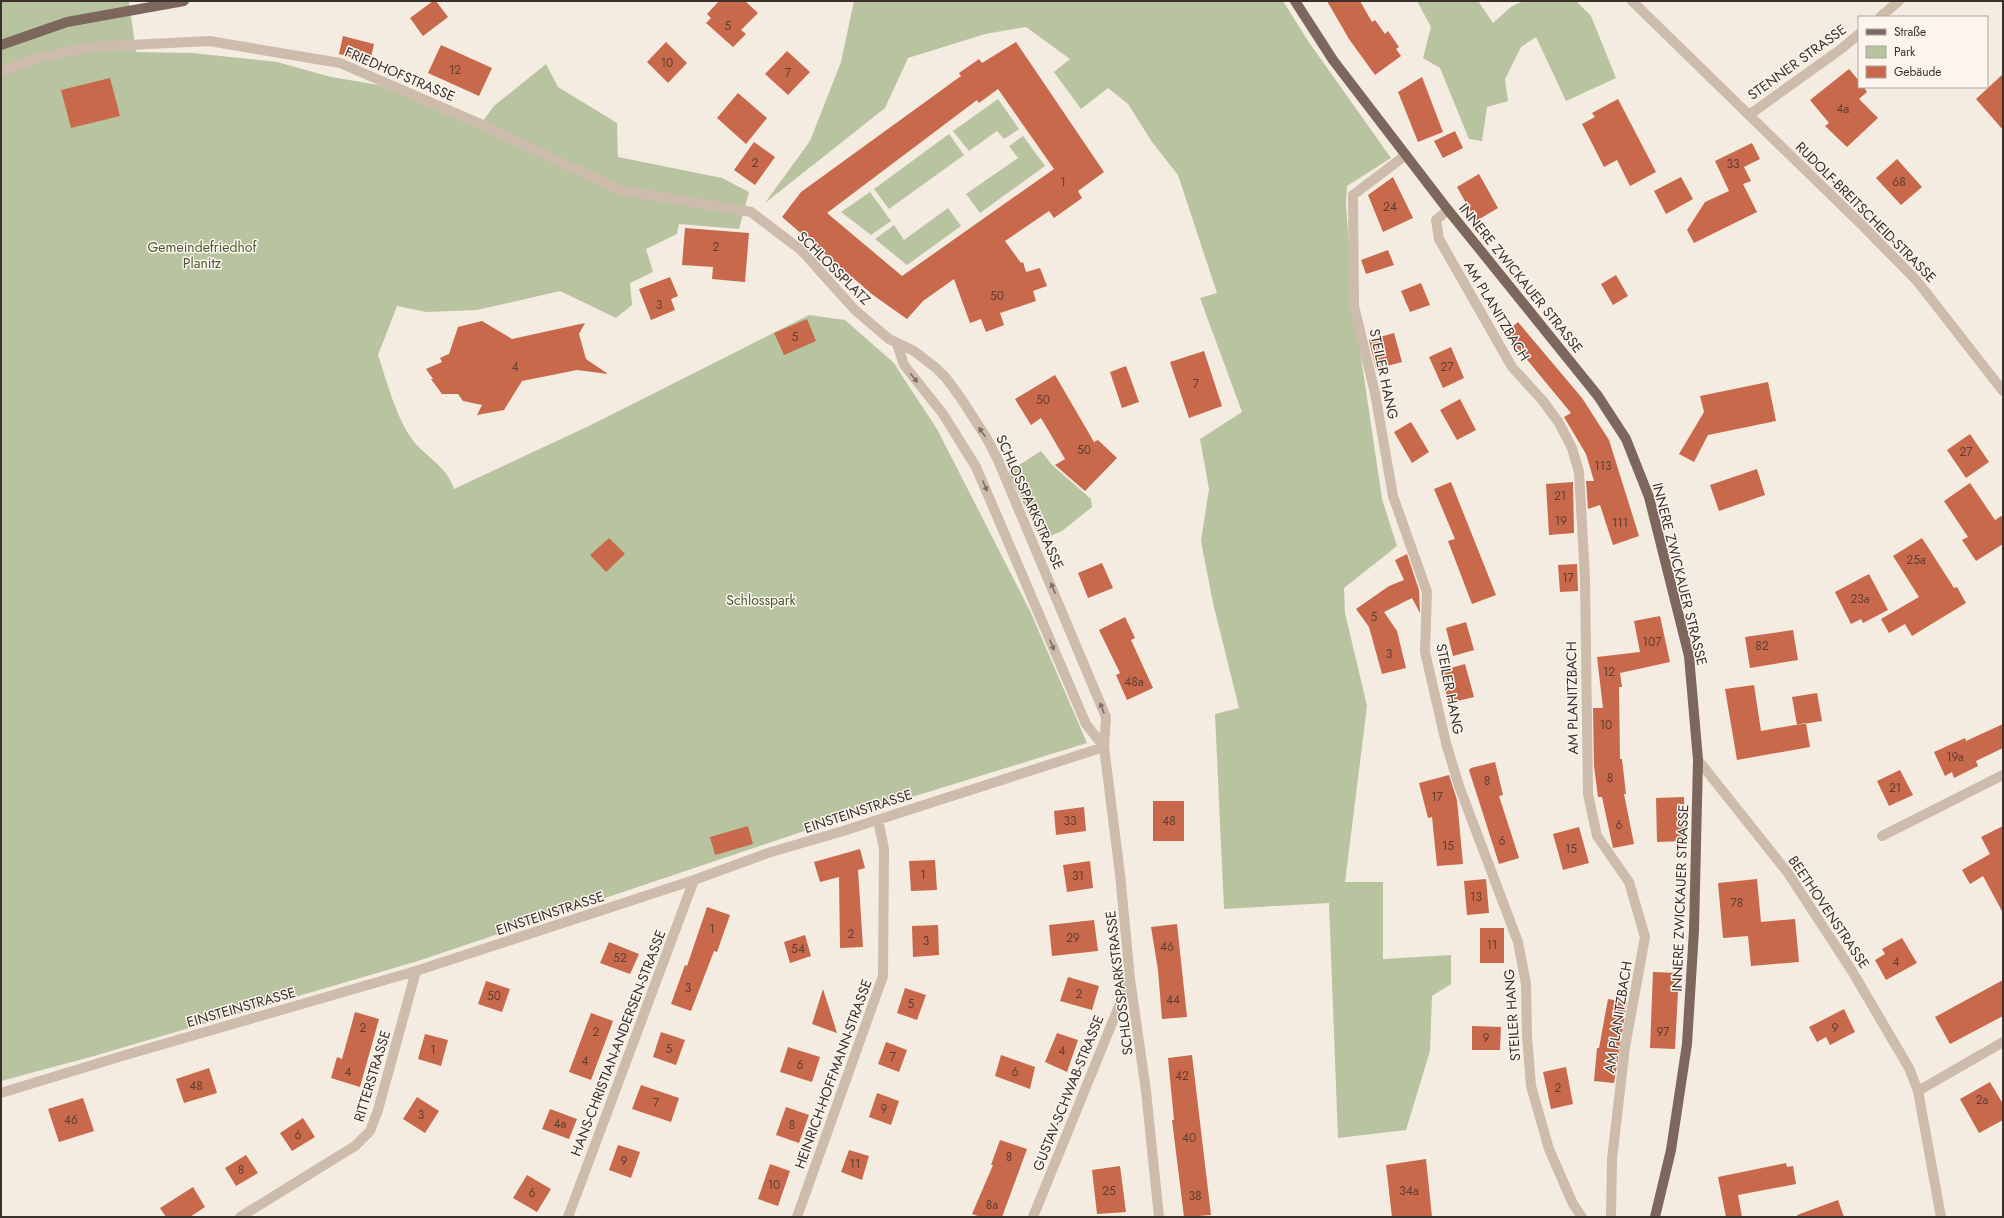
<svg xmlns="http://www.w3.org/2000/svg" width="2004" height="1218" viewBox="0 0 2004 1218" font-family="Jost,sans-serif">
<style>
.green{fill:#b8c4a0}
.building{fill:#c8694b;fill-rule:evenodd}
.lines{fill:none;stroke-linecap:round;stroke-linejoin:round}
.minor{stroke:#cdbbac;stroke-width:10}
.major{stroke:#7d675c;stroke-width:10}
.oneway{fill:#7d6f65}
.labels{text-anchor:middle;stroke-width:3;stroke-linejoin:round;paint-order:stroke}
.number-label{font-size:12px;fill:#5e3e33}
.street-label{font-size:14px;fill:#3b302b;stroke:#fbf5ee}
.park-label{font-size:14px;fill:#4a5a2e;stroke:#fbf5ee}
</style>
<rect width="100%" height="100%" fill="#f4ebe1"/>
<!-- green -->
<path class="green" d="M1 1H129L136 52 192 53 277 62 331 77 379 85 478 128 494 106 546 64 558 87 617 123 618 157 722 178 749 192 739 229 679 224 677 234 646 249 653 272 630 283 632 305 616 318 560 291 477 310 426 312 397 306 378 355C387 382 395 414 411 438 425 457 447 466 454 489L591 425 809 315 845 320 894 363 906 382 937 429 1030 611 1087 743 831 822 418 961 94 1056 1 1081Z
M854 1H1283L1308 41 1391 158 1347 186 1346 204 1353 303 1382 499 1397 546 1344 588 1345 613 1367 706 1345 882H1383V959L1451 955V984L1432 996 1430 1051 1406 1130 1338 1138 1329 903 1224 909 1215 714 1239 708 1213 603 1201 541 1209 489 1200 439 1242 412 1200 298 1217 293 1178 175 1152 142 1128 104 1108 88 1081 109 1054 72 1070 59 1026 27 985 34 908 58 885 108 765 203 810 141 841 62Z
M1417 1H1456L1457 2 1478 1 1493 23 1512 6 1524 1H1576L1591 16 1616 78 1566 101 1536 37 1521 47 1505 79 1508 101 1487 107 1482 141 1469 139 1440 68 1423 58 1431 27Z
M998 99 1019 129 1004 139 997 131 969 151 953 131Z
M949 134 964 155 889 209 874 189Z
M1023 136 1045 166 980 213 966 194 1018 158 1009 146Z
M870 192 891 221 871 235 841 212Z
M948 208 961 226 907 265 875 239 894 225 904 240Z
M1041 451 1052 465 1091 499 1092 507 1062 531 1041 540 1008 472Z"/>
<!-- building -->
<path class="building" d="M433 1H436L448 17 423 36 410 18Z
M719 1H745L758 13 741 30 746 34 733 47 706 23 711 18 707 14Z
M1327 1H1360L1372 22 1375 20 1385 34 1388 31 1399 47 1396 49 1401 56 1375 75 1349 39Z
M343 36 374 44 370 62 339 54Z
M666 42 687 63 668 83 647 62Z
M1016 42 1104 172 1078 191 1082 198 1054 218 1049 211 1005 241 1021 263 1023 262 1026 272 1040 268 1047 286 1033 291 1036 301 1000 313 1004 325 986 332 981 319 970 323 954 279 923 301 907 319 873 295 782 217 801 192 961 76 959 73 979 59 982 63ZM998 89 1054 169 902 276 827 213 977 100 979 103Z
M441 45 492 68 479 96 428 73Z
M787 51 810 72 788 95 765 74Z
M1849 69 1859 81V87H1864L1867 92 1859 99 1878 118 1847 147 1825 126 1829 123 1810 100Z
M2003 74V130L1976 99Z
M1422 77 1443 132 1418 142 1398 92Z
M110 78 120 116 71 128 61 90Z
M738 93 767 118 746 144 717 118Z
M1618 99 1656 172 1630 186 1617 160 1604 167 1582 124 1595 117 1592 113Z
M1455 131 1463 148 1443 158 1434 141Z
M754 142 775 157 755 185 734 170Z
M1752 143 1760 159 1744 167 1751 181 1743 184 1757 212 1694 243 1687 230 1705 202 1729 191 1715 161Z
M1897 159 1922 187 1901 205 1876 178Z
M1479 174 1498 208 1476 221 1457 187Z
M1393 177 1413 218 1383 232 1368 195Z
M1681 177 1693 199 1666 214 1654 191Z
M685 228 749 233 745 282 712 279 713 267 682 265Z
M1388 250 1394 265 1366 274 1361 260Z
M1616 275 1628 296 1613 305 1601 284Z
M670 277 678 296 671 299 675 310 651 320 639 289Z
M1421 283 1430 305 1410 312 1401 291Z
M807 319 816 341 784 355 774 333Z
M482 321 512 339 585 323 579 334 586 359 608 374 577 370 522 381 504 410 477 415 482 405 463 401 458 394H442L431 379H433L426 369 442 362 440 358 449 354 458 327Z
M1518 322 1582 398 1609 440 1639 536 1613 545 1600 505 1588 509 1586 481H1594L1586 454 1564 417 1571 413 1505 333Z
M1394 333 1402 362 1376 369 1369 340Z
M1451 347 1464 378 1443 388 1429 357Z
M1204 351 1222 406 1189 418 1170 362Z
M1126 366 1139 402 1122 408 1110 372Z
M1055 375 1094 442 1098 440 1117 458 1085 491 1055 465 1065 459 1041 418 1031 425 1015 399Z
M1768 382 1776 421 1708 435 1694 462 1679 454 1704 412 1700 396Z
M1460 399 1476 430 1457 440 1440 410Z
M1411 422 1429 452 1412 463 1394 432Z
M1970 434 1989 462 1966 478 1947 450Z
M1757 469 1765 495 1719 511 1710 485Z
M1451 482 1496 595 1472 604 1448 541 1455 539 1434 489Z
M1573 482 1574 533 1549 535 1546 484Z
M1970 483 1995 520 2003 515V544L1976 561 1962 540 1968 537 1944 501Z
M609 538 625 554 606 572 590 555Z
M1922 538 1954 588 1957 587 1966 603 1912 636 1905 624 1889 633 1881 619 1919 597 1893 556Z
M1407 554 1419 590 1420 613 1412 598 1384 612 1397 631 1406 668 1382 674 1369 627 1356 609 1389 586 1404 580 1395 560Z
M1102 563 1113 588 1088 598 1078 573Z
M1577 564 1578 591 1560 592 1558 565Z
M1869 574 1888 610 1863 623 1861 619 1851 624 1835 592Z
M1660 616 1670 662 1620 673 1622 687H1619L1620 759H1622L1626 794H1624L1634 844 1613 848 1602 797H1598L1594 766 1593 708H1603L1597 657 1640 652 1634 621Z
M1125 617 1135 638 1131 640 1153 688 1127 700 1116 675 1120 673 1099 630Z
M1466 622 1474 650 1453 656 1446 628Z
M1793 630 1798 660 1750 668 1745 637Z
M1465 664 1474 697 1449 703 1440 671Z
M1754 685 1761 731 1806 723 1810 747 1737 760 1725 689Z
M1817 693 1822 721 1797 725 1792 697Z
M2003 724V748L1976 761 1978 766 1954 778 1952 772 1945 776 1934 752 1965 738 1966 741Z
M1495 762 1503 795 1499 796 1519 858 1499 864 1469 770 1471 768Z
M1900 770 1913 795 1889 806 1877 781Z
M1449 775 1457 800 1463 864 1437 866 1432 817 1428 818 1419 783Z
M1684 797 1685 841 1657 842 1656 798Z
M1153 801H1184V841H1153Z
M1084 807 1086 831 1056 835 1054 811Z
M748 826 753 844 715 855 710 837Z
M2003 826V913L1983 876 1970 884 1962 870 1990 854 1981 837Z
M1579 827 1589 863 1563 870 1553 834Z
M860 849 865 868 858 870 863 947 840 948 839 877 820 882 814 862Z
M935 860 937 890 911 891 909 861Z
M1090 861 1093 888 1067 892 1063 865Z
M1486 879 1489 913 1467 915 1464 881Z
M1757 879 1761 922 1795 919 1799 962 1751 966 1748 936 1723 938 1718 883Z
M707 907 730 915 717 952 714 951 691 1011 671 1004 685 965 687 966Z
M1094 920 1098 951 1052 956 1049 925Z
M1177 924 1187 1017 1162 1019 1158 970 1151 927Z
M938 925 939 955 913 957 912 926Z
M1480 928H1504V963H1480Z
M805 935 811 956 790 963 784 942Z
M1902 938 1917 963 1886 980 1875 960 1885 954 1882 949Z
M609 942 639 954 630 974 600 963Z
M1653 972 1679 973 1675 1049 1650 1048Z
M1068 977 1099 986 1092 1010 1060 1001Z
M2003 980V1016L1950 1044 1935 1017Z
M486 981 510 989 502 1012 478 1004Z
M905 988 926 995 917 1020 897 1013Z
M823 989 837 1033 812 1024Z
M1608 999 1627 1002 1614 1083 1594 1081 1597 1048H1599Z
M1844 1009 1855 1032 1830 1045 1826 1037 1817 1042 1809 1027Z
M355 1012 379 1019 360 1087 331 1078 337 1057 342 1059Z
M591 1013 613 1021 591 1080 569 1072Z
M1472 1026 1501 1027 1500 1050H1472Z
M661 1032 685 1040 676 1065 653 1057Z
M1057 1033 1078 1040 1067 1072 1045 1062Z
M425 1034 448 1040 441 1066 418 1059Z
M886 1042 907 1050 899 1072 878 1064Z
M788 1047 820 1057 812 1082 780 1072Z
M1001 1055 1035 1067 1030 1089 995 1076Z
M1192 1055 1211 1215 1184 1217 1172 1120H1174L1168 1058Z
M1566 1067 1573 1104 1551 1109 1543 1072Z
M209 1068 217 1093 184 1103 176 1079Z
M1990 1082 2003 1104V1120L1979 1133 1960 1099Z
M641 1085 679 1098 671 1122 632 1109Z
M877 1093 899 1101 891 1125 869 1117Z
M417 1097 439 1111 425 1133 403 1119Z
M83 1098 94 1131 59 1142 48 1109Z
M786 1107 809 1115 799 1143 776 1135Z
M550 1109 577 1119 569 1139 542 1129Z
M303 1118 315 1137 292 1151 280 1133Z
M1000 1140 1027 1149 1002 1217H981L972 1214 993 1165H991Z
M618 1145 640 1152 631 1178 609 1170Z
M849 1150 869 1156 862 1180 841 1172Z
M246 1155 258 1173 236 1186 225 1168Z
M1426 1159 1432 1217H1392L1386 1165Z
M1786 1163 1787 1167 1793 1166 1796 1184 1738 1195 1742 1217H1726L1718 1177Z
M770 1164 790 1171 778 1206 758 1199Z
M1120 1166 1126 1212 1097 1214 1092 1170Z
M527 1175 551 1189 537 1212 513 1198Z
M193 1187 205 1207 190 1217H166L160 1208Z
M1838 1200 1844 1217H1798L1797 1215Z"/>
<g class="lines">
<!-- minor -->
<path class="minor" d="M1632 1 1864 227 1917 281 2003 391
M1880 17 1899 1
M1 72 34 59 90 47 209 41 340 63 483 125 619 190 751 212 801 250 855 310 889 339 914 351 936 368 946 378 960 397 986 437 997 458 1106 717 1104 747 1120 874 1130 979 1146 1091 1159 1217
M1749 115 1841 49 1859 34
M1406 155 1353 195 1354 306 1375 393 1393 496 1427 592 1425 652 1446 743 1459 786 1518 942 1526 984 1527 1036 1531 1086 1549 1149 1573 1204 1582 1217
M1448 210 1436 220 1439 239 1512 367 1543 401 1559 423 1572 448 1579 472 1585 578 1588 794 1597 836 1629 882 1645 937 1625 1047 1612 1159 1611 1217
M897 344 904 365 943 414 976 467 1086 724 1104 747
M1698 760 1788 873 1852 971 1909 1068 1918 1091 1941 1217
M1882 836 2003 775
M1918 1091 2003 1042
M1 1093 122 1056 416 971 694 880 768 853 843 831 1104 747
M240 1217 355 1146 370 1131 378 1110 416 971
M568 1217 694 880
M797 1217 883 976 884 849 878 820
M1033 1217 1130 979"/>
<!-- major -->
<path class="major" d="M1295 1 1333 60 1448 210 1598 396 1626 439 1649 497 1689 656 1698 760 1694 930 1687 1044 1671 1150 1655 1217
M1 45 67 22 184 1"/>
</g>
<!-- one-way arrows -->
<defs><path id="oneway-solid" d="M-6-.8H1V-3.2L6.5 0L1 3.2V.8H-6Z"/></defs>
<g class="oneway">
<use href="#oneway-solid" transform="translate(914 378) rotate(51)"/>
<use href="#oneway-solid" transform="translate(982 432) rotate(-125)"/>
<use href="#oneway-solid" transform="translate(985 486) rotate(67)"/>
<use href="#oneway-solid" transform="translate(1053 588) rotate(-113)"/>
<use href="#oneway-solid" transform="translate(1052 645) rotate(67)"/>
<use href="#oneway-solid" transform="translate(1102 708) rotate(-112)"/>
</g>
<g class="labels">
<!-- number labels -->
<g class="number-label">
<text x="728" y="30">5</text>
<text x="667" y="67">10</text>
<text x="455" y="74">12</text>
<text x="788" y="77">7</text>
<text x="1843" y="113">4a</text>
<text x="755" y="167">2</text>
<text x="1733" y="168">33</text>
<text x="1063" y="186">1</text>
<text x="1899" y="186">68</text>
<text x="1390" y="211">24</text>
<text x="716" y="251">2</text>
<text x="997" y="300">50</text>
<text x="659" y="309">3</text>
<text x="795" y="341">5</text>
<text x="515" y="371">4</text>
<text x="1447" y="371">27</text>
<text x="1196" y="388">7</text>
<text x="1043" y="404">50</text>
<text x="1084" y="454">50</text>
<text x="1966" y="456">27</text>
<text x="1603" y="470">113</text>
<text x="1560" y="500">21</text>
<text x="1561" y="525">19</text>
<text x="1620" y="527">111</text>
<text x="1916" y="564">25a</text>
<text x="1568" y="582">17</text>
<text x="1860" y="603">23a</text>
<text x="1374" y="621">5</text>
<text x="1652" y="646">107</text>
<text x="1762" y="650">82</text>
<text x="1389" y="658">3</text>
<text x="1609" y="676">12</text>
<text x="1134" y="686">48a</text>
<text x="1606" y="729">10</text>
<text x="1955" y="761">19a</text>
<text x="1610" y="782">8</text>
<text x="1487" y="785">8</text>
<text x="1895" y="792">21</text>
<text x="1437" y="801">17</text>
<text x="1070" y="825">33</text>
<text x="1169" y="825">48</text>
<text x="1619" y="829">6</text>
<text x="1502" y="845">6</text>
<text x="1448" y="850">15</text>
<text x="1571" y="853">15</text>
<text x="923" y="879">1</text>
<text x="1078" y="880">31</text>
<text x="1476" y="901">13</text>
<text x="1737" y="907">78</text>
<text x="712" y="933">1</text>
<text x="851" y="938">2</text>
<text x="1073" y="942">29</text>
<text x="926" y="945">3</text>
<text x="1492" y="949">11</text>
<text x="1167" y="951">46</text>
<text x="798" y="953">54</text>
<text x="620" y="962">52</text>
<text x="1896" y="966">4</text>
<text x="688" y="992">3</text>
<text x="1079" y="998">2</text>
<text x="494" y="1000">50</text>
<text x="1173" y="1004">44</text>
<text x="911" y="1008">5</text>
<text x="363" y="1032">2</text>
<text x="1835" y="1032">9</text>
<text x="596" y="1036">2</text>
<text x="1663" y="1036">97</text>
<text x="1486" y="1042">9</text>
<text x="669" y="1053">5</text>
<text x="433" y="1054">1</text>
<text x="1062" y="1055">4</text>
<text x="893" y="1061">7</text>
<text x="585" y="1065">4</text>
<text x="800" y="1069">6</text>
<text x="348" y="1076">4</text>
<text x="1015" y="1076">6</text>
<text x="1182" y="1080">42</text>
<text x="196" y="1090">48</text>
<text x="1558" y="1092">2</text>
<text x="1982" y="1104">2a</text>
<text x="656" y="1107">7</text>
<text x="884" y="1113">9</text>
<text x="421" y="1119">3</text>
<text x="71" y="1124">46</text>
<text x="560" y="1128">4a</text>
<text x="792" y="1129">8</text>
<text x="298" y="1139">6</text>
<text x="1189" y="1142">40</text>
<text x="1009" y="1161">8</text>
<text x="624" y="1165">9</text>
<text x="855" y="1168">11</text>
<text x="241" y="1174">8</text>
<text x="774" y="1189">10</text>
<text x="1109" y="1195">25</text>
<text x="1409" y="1195">34a</text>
<text x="532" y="1197">6</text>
<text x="1195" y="1200">38</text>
<text x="992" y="1209">8a</text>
</g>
<!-- street labels -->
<g class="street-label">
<text transform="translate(1797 62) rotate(-36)" y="5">STENNER STRASSE</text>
<text transform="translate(400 74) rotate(23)" y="5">FRIEDHOFSTRASSE</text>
<text transform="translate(1866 212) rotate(45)" y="5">RUDOLF-BREITSCHEID-STRASSE</text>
<text transform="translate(834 268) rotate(45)" y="5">SCHLOSSPLATZ</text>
<text transform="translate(1521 278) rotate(51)" y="5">INNERE ZWICKAUER STRASSE</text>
<text transform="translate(1497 311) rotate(59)" y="5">AM PLANITZBACH</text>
<text transform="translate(1384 374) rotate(78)" y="5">STEILER HANG</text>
<text transform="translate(1030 502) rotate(66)" y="5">SCHLOSSPARKSTRASSE</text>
<text transform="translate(1680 574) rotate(76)" y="5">INNERE ZWICKAUER STRASSE</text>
<text transform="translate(1450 689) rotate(79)" y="5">STEILER HANG</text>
<text transform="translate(1572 698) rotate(-91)" y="5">AM PLANITZBACH</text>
<text transform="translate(858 811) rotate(-18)" y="5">EINSTEINSTRASSE</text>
<text transform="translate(1680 898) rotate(-88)" y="5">INNERE ZWICKAUER STRASSE</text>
<text transform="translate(1829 912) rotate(56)" y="5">BEETHOVENSTRASSE</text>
<text transform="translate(550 913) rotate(-18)" y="5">EINSTEINSTRASSE</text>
<text transform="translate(1119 983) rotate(-97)" y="5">SCHLOSSPARKSTRASSE</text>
<text transform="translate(241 1007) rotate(-16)" y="5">EINSTEINSTRASSE</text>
<text transform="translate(1512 1015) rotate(-94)" y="5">STEILER HANG</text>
<text transform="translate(1618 1017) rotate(-81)" y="5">AM PLANITZBACH</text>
<text transform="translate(618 1043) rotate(-69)" y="5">HANS-CHRISTIAN-ANDERSEN-STRASSE</text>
<text transform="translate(833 1074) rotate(-70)" y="5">HEINRICH-HOFFMANN-STRASSE</text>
<text transform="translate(372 1076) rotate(-73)" y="5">RITTERSTRASSE</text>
<text transform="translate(1068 1093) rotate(-68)" y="5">GUSTAV-SCHWAB-STRASSE</text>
</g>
<!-- park labels -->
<g class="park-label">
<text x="202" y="252">Gemeindefriedhof<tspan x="202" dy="16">Planitz</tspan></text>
<text x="761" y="605">Schlosspark</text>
</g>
</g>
<!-- border -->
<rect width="2004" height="1218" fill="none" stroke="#3b302b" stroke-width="4"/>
<!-- legend -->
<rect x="1858" y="16" width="130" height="72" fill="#fbf5ee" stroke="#aea6a0"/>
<rect x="1866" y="29" width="20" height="6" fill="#7d675c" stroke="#aea6a0"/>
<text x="1894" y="36" font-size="12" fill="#3b302b">Straße</text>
<rect x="1866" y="46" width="20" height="12" fill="#b8c4a0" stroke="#aea6a0"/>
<text x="1894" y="56" font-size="12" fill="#3b302b">Park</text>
<rect x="1866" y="66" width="20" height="12" fill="#c8694b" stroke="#aea6a0"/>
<text x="1894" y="76" font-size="12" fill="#3b302b">Gebäude</text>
</svg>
